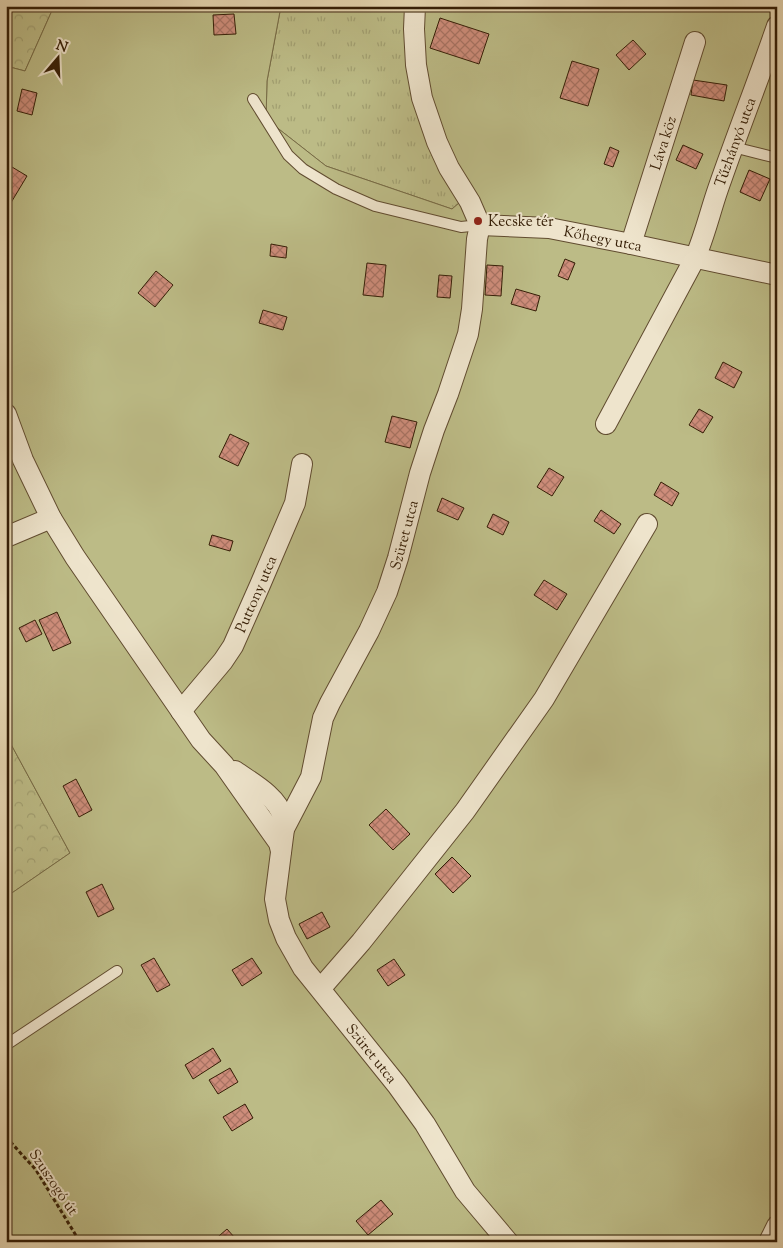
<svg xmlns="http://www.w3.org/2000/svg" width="783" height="1248" viewBox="0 0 783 1248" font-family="'Sorts Mill Goudy',serif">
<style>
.grass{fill:url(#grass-tufts);stroke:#786c46}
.forest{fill:url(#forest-crowns);stroke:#786c46}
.garden{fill:#bcbb86;stroke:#786c46}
.building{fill:url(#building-cross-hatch);stroke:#351e06}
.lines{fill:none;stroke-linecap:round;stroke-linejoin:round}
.lane-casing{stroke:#614c30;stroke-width:12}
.street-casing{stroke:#614c30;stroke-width:22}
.path{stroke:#351e06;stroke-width:3;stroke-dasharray:4 2.5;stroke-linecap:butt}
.lane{stroke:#eee4cc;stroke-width:10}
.street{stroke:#eee4cc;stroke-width:20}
.poi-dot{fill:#8f2418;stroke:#eee4cc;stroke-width:2}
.labels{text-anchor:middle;stroke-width:4;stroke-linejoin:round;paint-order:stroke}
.street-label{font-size:15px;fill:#351e06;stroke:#eee4cc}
.poi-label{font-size:15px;fill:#351e06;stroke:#eee4cc;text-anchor:start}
</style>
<defs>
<pattern id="grass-tufts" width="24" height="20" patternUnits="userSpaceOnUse" patternTransform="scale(1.25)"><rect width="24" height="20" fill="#bcbb86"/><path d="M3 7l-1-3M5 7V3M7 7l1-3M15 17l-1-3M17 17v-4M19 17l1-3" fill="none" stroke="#a2a072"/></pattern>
<pattern id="forest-crowns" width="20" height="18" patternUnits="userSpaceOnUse" patternTransform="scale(1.25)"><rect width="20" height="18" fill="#bcbb86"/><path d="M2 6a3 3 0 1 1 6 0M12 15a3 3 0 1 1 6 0" fill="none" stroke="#a2a072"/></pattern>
<pattern id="building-cross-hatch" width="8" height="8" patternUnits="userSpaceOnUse" patternTransform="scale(1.25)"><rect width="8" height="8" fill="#ce8d7b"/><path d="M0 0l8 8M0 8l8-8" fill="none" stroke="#a87363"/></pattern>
</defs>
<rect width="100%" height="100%" fill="#e5d5b0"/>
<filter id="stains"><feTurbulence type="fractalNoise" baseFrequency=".004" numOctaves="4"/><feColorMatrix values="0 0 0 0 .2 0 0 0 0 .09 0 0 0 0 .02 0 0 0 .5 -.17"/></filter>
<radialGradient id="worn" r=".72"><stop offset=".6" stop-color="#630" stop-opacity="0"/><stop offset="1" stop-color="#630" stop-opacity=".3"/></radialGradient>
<!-- grass -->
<path class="grass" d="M281 6H420L473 191 452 209 326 166 266 119 267 81Z"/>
<!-- forest -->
<path class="forest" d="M6 6H54L25 71 6 66Z
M6 735 70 853 6 897Z"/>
<!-- garden -->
<path class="garden" d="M54 6H281L267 81 266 119 326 166 452 209 473 191 446 144 427 82 420 6H777V1242H6V897L70 853 6 735V66L25 71Z"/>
<!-- building -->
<path class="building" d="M234 14 236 34 214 35 213 15Z
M440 18 489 34 479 64 430 48Z
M633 40 646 54 629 70 616 55Z
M572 61 599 69 588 106 560 98Z
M693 80 727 85 724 101 691 95Z
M22 89 37 93 32 115 17 111Z
M683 145 703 154 696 169 676 160Z
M610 147 619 151 613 167 604 164Z
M7 164 27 176 6 211V166Z
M749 170 770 179 760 201 740 192Z
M271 244 287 247 286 258 270 256Z
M565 259 575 263 568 280 558 276Z
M367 263 386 265 383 297 363 295Z
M487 265 503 266 501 296 485 295Z
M156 271 173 285 155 307 138 293Z
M439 275 452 276 450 298 437 297Z
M516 289 540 296 536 311 511 304Z
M263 310 287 317 283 330 259 323Z
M723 362 742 372 734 388 715 378Z
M699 409 713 417 703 433 689 425Z
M392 416 417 422 410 448 385 442Z
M230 434 249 443 238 466 219 457Z
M549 468 564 477 552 496 537 487Z
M661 482 679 493 672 506 654 495Z
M442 498 464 508 458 520 437 511Z
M601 510 621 524 614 534 594 521Z
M493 514 509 522 503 535 487 527Z
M212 535 233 541 230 551 209 545Z
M544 580 567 594 557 610 534 595Z
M57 612 71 643 53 651 39 620Z
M35 620 42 634 26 642 19 628Z
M76 779 92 810 79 817 63 786Z
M386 809 410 834 393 850 369 825Z
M452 857 471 876 453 893 435 874Z
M102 884 114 909 98 917 86 892Z
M322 912 330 927 307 939 299 924Z
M154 958 170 985 157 992 141 965Z
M252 958 262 973 242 986 232 970Z
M394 959 405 975 388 986 377 970Z
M213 1048 221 1061 193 1079 185 1065Z
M230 1068 238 1082 218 1094 209 1080Z
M245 1104 253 1118 232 1131 223 1117Z
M381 1200 393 1214 368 1235 356 1221Z
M227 1229 235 1238 231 1242H212Z"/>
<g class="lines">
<!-- lane casing -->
<g class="lane-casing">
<path id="lane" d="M253 99 288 155 303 169 336 189 375 206 461 227 480 225
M733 147 777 158
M6 1045 117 971"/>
</g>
<!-- street casing -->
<g class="street-casing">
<g id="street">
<path d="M415 6 414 29 416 65 422 98 437 142 449 168 470 202 480 225"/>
<path id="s1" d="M480 225 477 239 472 309 468 334 448 394 434 430 420 473 398 558 387 592 369 631 330 703 323 718 311 777 284 829 275 899 279 920 286 938 303 968 397 1085 425 1124 465 1191 508 1242"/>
<path id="s2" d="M480 225 549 228 631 244 777 275"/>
<path id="s3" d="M631 244 695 42"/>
<path d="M6 414 23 460 51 518 75 557 201 740 224 765 279 843 281 851"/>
<path id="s4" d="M606 424 695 258C705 235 710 212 718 189 737 134 758 81 777 26"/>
<path d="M6 537 51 518"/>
<path id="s5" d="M181 711 223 661 233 646 260 585 295 503 302 464"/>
<path d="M235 771C252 783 277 796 283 817 284 821 284 826 284 829"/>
<path d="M321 988 361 942 465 811 544 699 647 524"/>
<path d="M769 1242 777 1226"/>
</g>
</g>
<!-- path -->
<path class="path" d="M6 1137 36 1170 80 1242"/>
<!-- lane -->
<use href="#lane" class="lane"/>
<!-- street -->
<use href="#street" class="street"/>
</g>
<!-- markers -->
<circle class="poi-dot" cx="478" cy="221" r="5"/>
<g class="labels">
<!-- street labels -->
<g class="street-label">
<text dy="5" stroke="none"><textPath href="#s4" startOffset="311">Tűzhányó utca</textPath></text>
<text dy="5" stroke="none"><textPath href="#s3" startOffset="106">Láva köz</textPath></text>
<text dy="5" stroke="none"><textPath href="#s2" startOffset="124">Kőhegy utca</textPath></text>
<text transform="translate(404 535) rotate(-75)" y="5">Szüret utca</text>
<text dy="5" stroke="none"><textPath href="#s5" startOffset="140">Puttony utca</textPath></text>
<text dy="5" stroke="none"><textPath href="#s1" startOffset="896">Szüret utca</textPath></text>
<text transform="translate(54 1182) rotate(56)" y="5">Szuszogó út</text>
</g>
<!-- poi labels -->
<g class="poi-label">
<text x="488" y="226">Kecske tér</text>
</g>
</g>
<!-- margin -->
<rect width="783" height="1248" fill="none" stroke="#e5d5b0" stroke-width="25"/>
<rect x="8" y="8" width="768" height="1233" fill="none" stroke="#351e06" stroke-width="2.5"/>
<rect x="12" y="12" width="758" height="1223" fill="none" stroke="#351e06"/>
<!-- north arrow -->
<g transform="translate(58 58) rotate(19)" stroke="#eee4cc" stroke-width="4" paint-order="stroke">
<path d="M0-4L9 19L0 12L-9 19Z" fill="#351e06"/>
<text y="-8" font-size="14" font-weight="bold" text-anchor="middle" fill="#351e06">N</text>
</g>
<rect width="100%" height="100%" filter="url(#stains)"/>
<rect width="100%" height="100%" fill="url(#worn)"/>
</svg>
